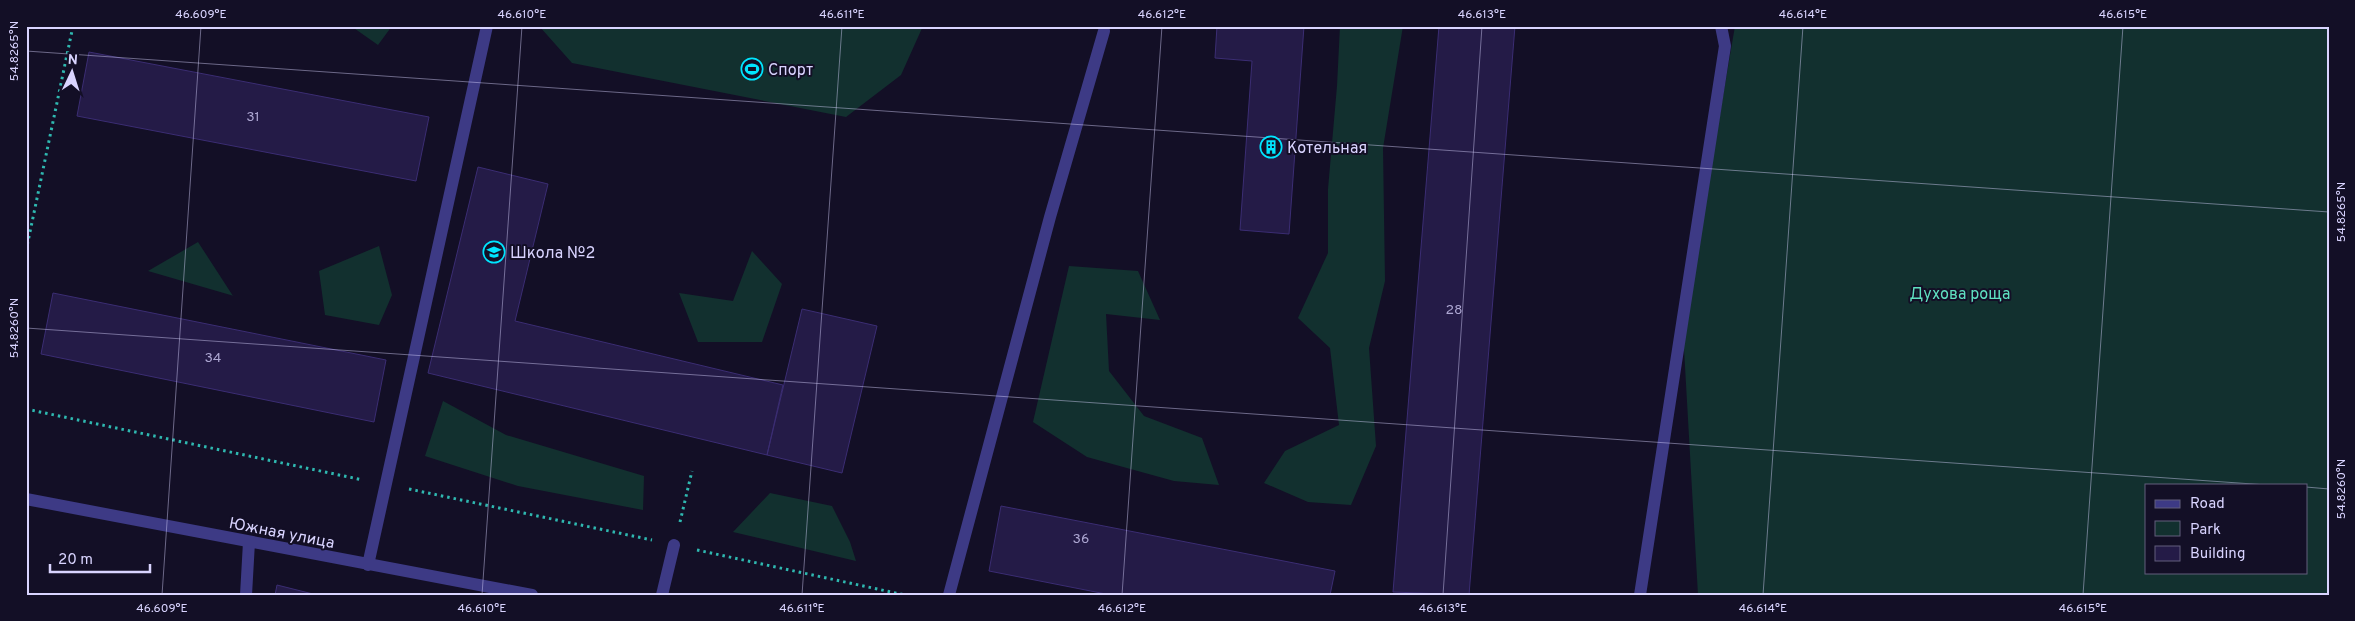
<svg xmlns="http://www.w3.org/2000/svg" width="2355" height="621" viewBox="0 0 2355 621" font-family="Overpass,sans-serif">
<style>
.green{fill:#12302f;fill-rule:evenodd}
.building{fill:#241b47;stroke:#3b2d73}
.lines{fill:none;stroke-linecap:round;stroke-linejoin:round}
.path{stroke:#2fb8b0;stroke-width:3;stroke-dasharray:2.5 4;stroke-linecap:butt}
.minor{stroke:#3d3a85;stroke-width:12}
.ticks{fill:none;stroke:#d9d4ff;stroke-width:1;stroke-opacity:0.45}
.labels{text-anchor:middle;stroke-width:4;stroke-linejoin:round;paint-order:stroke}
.number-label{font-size:14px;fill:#aca6d1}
.poi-label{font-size:16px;fill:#d9d4ff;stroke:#130f26;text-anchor:start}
.park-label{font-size:16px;fill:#5fe0c0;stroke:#130f26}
.street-label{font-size:16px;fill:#d9d4ff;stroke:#130f26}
.neatline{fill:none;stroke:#d9d4ff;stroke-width:2}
.ticks-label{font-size:12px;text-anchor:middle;fill:#d9d4ff}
</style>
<rect width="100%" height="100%" fill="#130f26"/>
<!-- green -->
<path class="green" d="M351 26H392L378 45Z
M923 26 901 75 846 117 572 63 540 27Z
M1340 26H1403L1383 148 1385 281 1369 348 1376 446 1351 505 1308 502 1264 483 1285 451 1339 425 1330 348 1298 318 1328 253V189L1337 86Z
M1735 26H2329V595H1698L1683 331ZM2146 485H2306V572H2146Z
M198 242 233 296H234L148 271Z
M379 246 392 295 379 325 325 315 319 271Z
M752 251 782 284 762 342H698L679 293 733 301Z
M1069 266 1138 271 1160 320 1106 314 1109 371 1144 416 1202 438 1219 485 1174 481 1087 457 1033 422Z
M443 401 506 435 644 476 643 510 518 486 425 456Z
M770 493 832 506 850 542 856 561 733 532Z"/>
<!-- building -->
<path class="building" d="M1217 26H1304L1289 234 1240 230 1252 61 1215 58Z
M1439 26H1515L1469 595 1393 592Z
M89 52 429 117 416 181 77 116Z
M478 167 548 184 515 321 783 385 767 455 428 373Z
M53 293 386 360 374 422 41 354Z
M802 309 877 326 842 473 767 455Z
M1001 506 1335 571 1330 595H1111L989 571Z
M277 585 317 595H275Z"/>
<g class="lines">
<!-- path -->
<path class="path" d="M26 251 73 26
M26 409 363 480
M409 489 652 540
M680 522 692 471
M697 550 905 595"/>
<!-- minor -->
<path class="minor" d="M26 499 532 595
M368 565 487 26
M246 595 249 542
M662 595 674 545
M949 595 1050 217 1104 31
M1640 595 1725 46 1721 26"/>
</g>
<!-- ticks -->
<path class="ticks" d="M26 51 2329 212M26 328 2267 485M2306 487 2329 489M162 595 201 26M482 595 522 26M802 595 842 26M1122 595 1162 26M1443 595 1482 26M1763 595 1803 26M2083 595 2123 26"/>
<!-- icons -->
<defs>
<g id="stadium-ring" transform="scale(1.125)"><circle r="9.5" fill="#130f26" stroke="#00e5ff" stroke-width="1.5"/><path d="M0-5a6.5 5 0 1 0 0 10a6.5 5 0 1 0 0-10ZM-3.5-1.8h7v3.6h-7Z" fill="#00e5ff"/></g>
<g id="building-ring" transform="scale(1.125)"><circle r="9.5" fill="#130f26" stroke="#00e5ff" stroke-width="1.5"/><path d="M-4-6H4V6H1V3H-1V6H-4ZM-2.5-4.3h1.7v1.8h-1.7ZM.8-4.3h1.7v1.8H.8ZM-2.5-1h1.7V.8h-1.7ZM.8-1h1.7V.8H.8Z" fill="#00e5ff"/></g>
<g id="school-ring" transform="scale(1.125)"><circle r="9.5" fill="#130f26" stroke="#00e5ff" stroke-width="1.5"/><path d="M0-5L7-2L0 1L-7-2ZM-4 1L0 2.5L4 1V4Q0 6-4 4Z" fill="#00e5ff"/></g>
</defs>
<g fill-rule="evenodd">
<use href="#stadium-ring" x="752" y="69"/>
<use href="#building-ring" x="1271" y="147"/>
<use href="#school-ring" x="494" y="252"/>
</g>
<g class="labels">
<!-- number labels -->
<g class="number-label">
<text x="253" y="121">31</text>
<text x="1454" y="314">28</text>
<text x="213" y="362">34</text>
<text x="1081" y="543">36</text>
</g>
<!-- poi labels -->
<g class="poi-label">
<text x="768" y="75">Спорт</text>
<text x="1287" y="153">Котельная</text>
<text x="510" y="258">Школа №2</text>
</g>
<!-- park labels -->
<g class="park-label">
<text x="1960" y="299">Духова роща</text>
</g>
<!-- street labels -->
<g class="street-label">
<text transform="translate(282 532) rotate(11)" y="6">Южная улица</text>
</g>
</g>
<!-- border -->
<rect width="2355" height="621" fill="none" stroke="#130f26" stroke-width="55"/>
<!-- legend -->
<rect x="2145" y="484" width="162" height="90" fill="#130f26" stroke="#625e7d"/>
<rect x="2155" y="500" width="25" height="8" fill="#3d3a85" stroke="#625e7d"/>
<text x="2190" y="508" font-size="15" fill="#d9d4ff">Road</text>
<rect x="2155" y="521" width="25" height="15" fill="#12302f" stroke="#625e7d"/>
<text x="2190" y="534" font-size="15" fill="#d9d4ff">Park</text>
<rect x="2155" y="546" width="25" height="15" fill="#241b47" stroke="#625e7d"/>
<text x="2190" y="558" font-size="15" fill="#d9d4ff">Building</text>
<!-- north arrow -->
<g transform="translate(72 72) rotate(4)" stroke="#130f26" stroke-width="4" paint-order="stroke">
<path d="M0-4L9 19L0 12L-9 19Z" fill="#d9d4ff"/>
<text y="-8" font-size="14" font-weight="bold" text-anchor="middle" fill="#d9d4ff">N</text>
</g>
<!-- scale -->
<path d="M50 564v8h100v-8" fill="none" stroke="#d9d4ff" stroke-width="2.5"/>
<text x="58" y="564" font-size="15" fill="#d9d4ff" stroke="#130f26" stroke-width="4" paint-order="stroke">20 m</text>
<rect x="28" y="28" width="2300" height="566" class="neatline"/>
<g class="ticks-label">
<text x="201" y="18">46.609°E</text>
<text x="522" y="18">46.610°E</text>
<text x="842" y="18">46.611°E</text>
<text x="1162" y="18">46.612°E</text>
<text x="1482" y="18">46.613°E</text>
<text x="1803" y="18">46.614°E</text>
<text x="2123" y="18">46.615°E</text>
<text transform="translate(14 51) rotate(-90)" y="4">54.8265°N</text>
<text transform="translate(2341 212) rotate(-90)" y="4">54.8265°N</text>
<text transform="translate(14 328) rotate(-90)" y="4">54.8260°N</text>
<text transform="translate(2341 489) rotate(-90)" y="4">54.8260°N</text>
<text x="162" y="612">46.609°E</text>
<text x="482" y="612">46.610°E</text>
<text x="802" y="612">46.611°E</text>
<text x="1122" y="612">46.612°E</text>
<text x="1443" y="612">46.613°E</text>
<text x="1763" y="612">46.614°E</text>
<text x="2083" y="612">46.615°E</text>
</g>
</svg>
